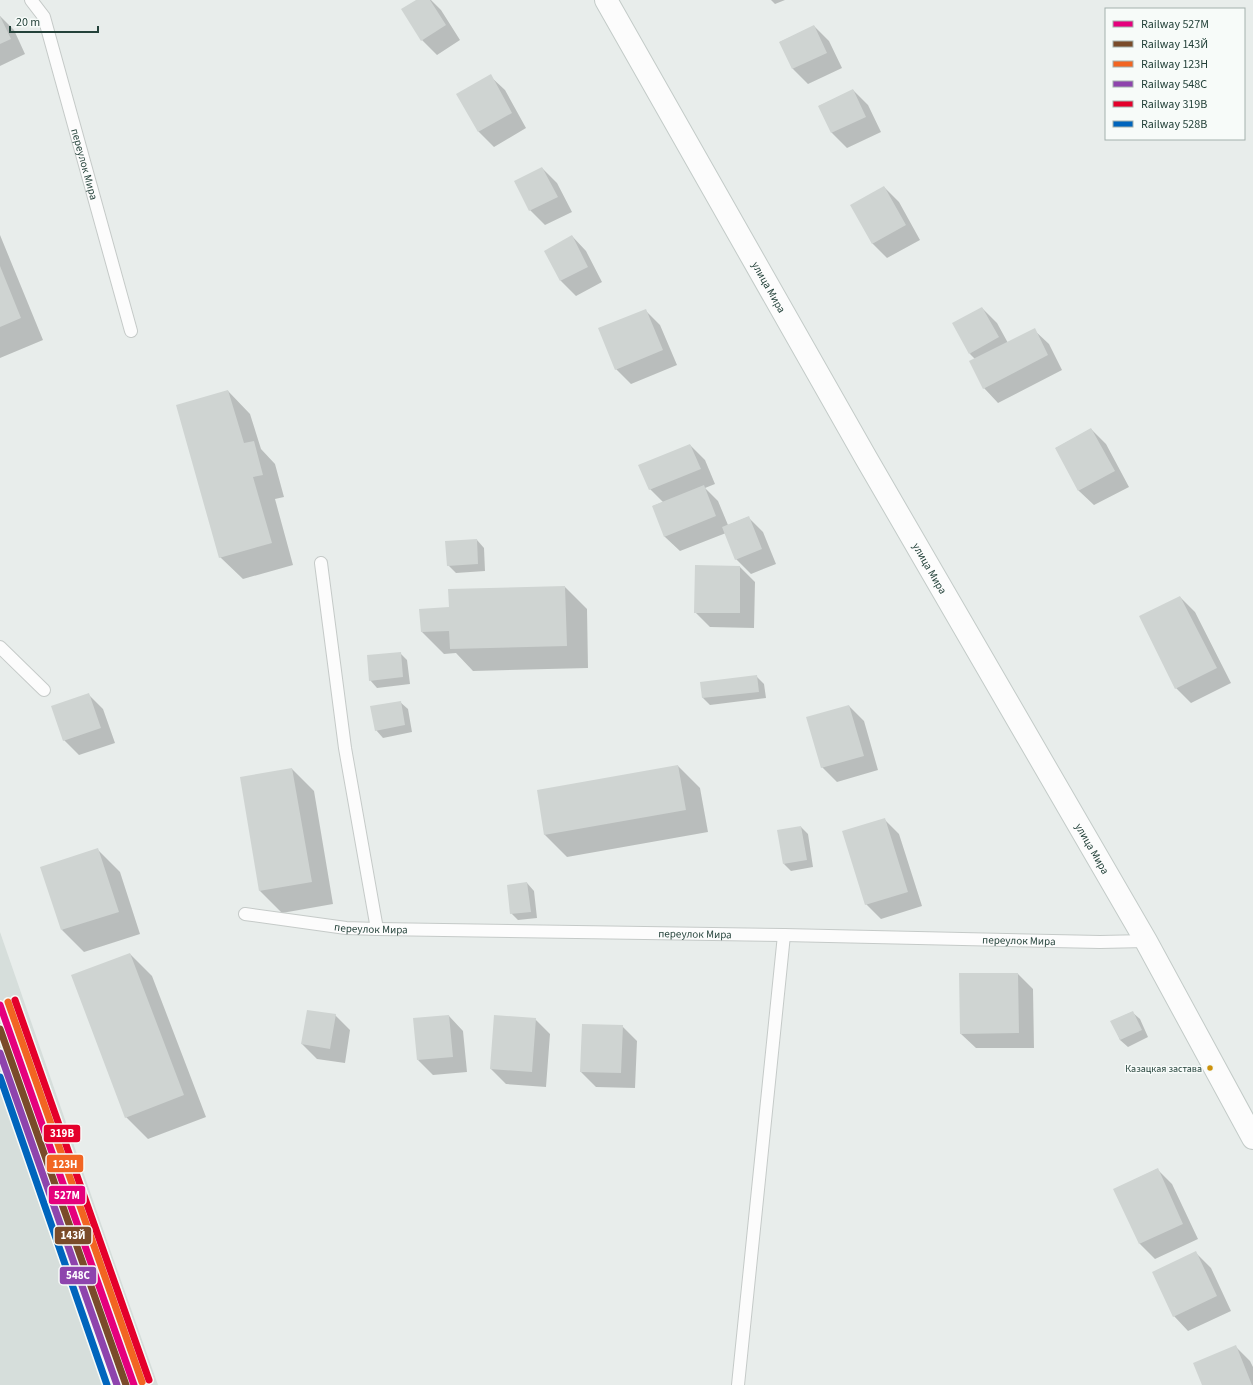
<svg xmlns="http://www.w3.org/2000/svg" width="1253" height="1385" viewBox="0 0 1253 1385" font-family="'Source Sans 3',sans-serif">
<style>
.built{fill:#d6dedb}
.shadow{fill:#0003}
.building{fill:#cfd4d2}
.lines{fill:none;stroke-linecap:round;stroke-linejoin:round}
.lane-casing{stroke:#c5cac8;stroke-width:14}
.secondary-casing{stroke:#c3cbc8;stroke-width:24}
.lane{stroke:#fcfcfc;stroke-width:12}
.secondary{stroke:#fcfcfc;stroke-width:22}
.rail-1-casing{stroke:#f7fbf9;stroke-width:10}
.rail-2-casing{stroke:#f7fbf9;stroke-width:10}
.rail-3-casing{stroke:#f7fbf9;stroke-width:10}
.rail-4-casing{stroke:#f7fbf9;stroke-width:10}
.rail-5-casing{stroke:#f7fbf9;stroke-width:10}
.rail-6-casing{stroke:#f7fbf9;stroke-width:10}
.rail-1{stroke:#e5007d;stroke-width:7}
.rail-2{stroke:#7a4b2a;stroke-width:7}
.rail-3{stroke:#f26522;stroke-width:7}
.rail-4{stroke:#8e44ad;stroke-width:7}
.rail-5{stroke:#e4002b;stroke-width:7}
.rail-6{stroke:#0065bd;stroke-width:7}
.bus-dot{fill:#cd920c;stroke:#f7fbf9;stroke-width:1.5}
.labels{text-anchor:middle;stroke-width:3;stroke-linejoin:round;paint-order:stroke}
.bus-label{font-size:10px;fill:#24423a;stroke:#f7fbf9;text-anchor:end}
.street-label{font-size:11px;fill:#24423a;stroke:#f7fbf9}
.line-badge{stroke:#f7fbf9;stroke-width:1.5}
.badge-label{font-size:11px;text-anchor:middle;font-weight:bold;fill:#fff}
</style>
<rect width="100%" height="100%" fill="#e8edeb"/>
<!-- built -->
<path class="built" d="M0 932 113 1258 158 1385H0Z"/>
<!-- shadow -->
<path class="shadow" d="M418 0H431L441 10 460 40 437 55 422 40Z
M771 0H785L775 4Z
M0 16 14 30 25 54 0 66Z
M814 26 829 41 842 68 808 84 793 69 780 42Z
M490 76 505 90 526 128 494 147 479 132 458 94Z
M853 90 868 105 881 132 847 148 832 133 819 106Z
M542 168 557 183 572 212 545 225 530 210 515 182Z
M884 187 899 202 920 240 887 258 872 243Z
M0 235 43 340 0 358Z
M572 236 586 251 602 282 576 296 561 281 546 252Z
M982 308 997 323 1008 343 1034 330 1049 344 1062 370 998 403 984 388 975 359 970 354Z
M645 310 660 325 677 365 631 384 616 369Z
M228 391 250 414 261 449 275 464 284 497 275 499 293 565 243 579 220 557Z
M1091 429 1106 444 1129 487 1094 505 1079 491 1056 448Z
M690 445 705 460 715 484 705 488 718 501 728 525 748 517 763 532 776 564 751 574 736 559 726 533 680 551 665 537 653 506 663 502 650 489Z
M477 540 484 548 485 571 456 573 448 565Z
M740 567 755 582 754 628 710 627 695 612Z
M565 587 587 609 588 668 473 671 456 653 444 654 422 632 420 610 450 608Z
M1180 597 1195 612 1231 683 1191 703 1176 688Z
M400 653 407 660 410 684 377 688 370 680Z
M756 676 764 684 766 698 710 705 703 698 702 683Z
M88 694 103 709 115 743 79 755 64 740Z
M400 702 408 709 412 732 383 738 376 730Z
M849 706 864 721 878 770 837 782 822 767Z
M678 766 700 788 708 832 567 857 545 835 538 791Z
M292 769 314 791 333 904 282 913 260 891Z
M884 819 899 834 922 906 881 919 866 904Z
M801 827 808 834 813 867 791 871 784 864Z
M97 849 120 872 140 934 84 952 62 930Z
M527 883 534 891 537 918 518 920 511 913Z
M130 954 152 976 206 1117 148 1139 126 1117Z
M1018 974 1033 989 1034 1048H976L961 1034Z
M1132 1012 1140 1019 1148 1037 1128 1047 1120 1040 1112 1021Z
M335 1015 350 1030 345 1063 317 1059 302 1044Z
M449 1016 463 1031 467 1072 433 1075 418 1060Z
M535 1019 550 1034 546 1087 506 1084 491 1069Z
M622 1026 637 1041 635 1088 596 1087 581 1072Z
M1157 1169 1172 1184 1198 1239 1155 1259 1140 1244 1115 1189Z
M1196 1253 1211 1268 1231 1311 1188 1331 1174 1316Z
M1235 1346 1250 1361 1253 1367V1385H1203Z"/>
<!-- building -->
<path class="building" d="M416 0H430L446 25 421 41 401 9Z
M0 16 11 39 0 44Z
M814 25 827 53 792 69 779 42Z
M491 74 512 113 478 132 456 94Z
M853 89 866 117 831 133 818 106Z
M542 167 558 197 529 211 514 181Z
M884 186 906 225 872 244 850 205Z
M572 235 588 267 560 281 544 251Z
M0 266 21 318 0 327Z
M982 307 999 337 969 354 952 323Z
M646 309 663 350 615 370 598 328Z
M1035 328 1048 355 983 389 969 361Z
M228 390 244 443 254 441 263 475 253 477 272 543 219 558 176 405Z
M1091 428 1115 471 1078 491 1055 448Z
M690 444 701 469 649 490 638 465Z
M704 485 716 516 664 537 652 506Z
M749 516 762 549 735 560 722 527Z
M477 539 478 564 447 566 445 541Z
M695 565 740 566V613H694Z
M565 586 567 646 450 649 449 631 421 632 419 609 449 607 448 589Z
M1180 596 1217 668 1175 689 1139 616Z
M401 652 403 677 369 681 367 655Z
M757 675 759 692 702 698 700 682Z
M89 693 101 728 63 741 51 706Z
M401 701 405 725 375 731 370 706Z
M849 705 864 756 821 768 806 717Z
M678 765 686 810 544 835 537 790Z
M292 768 312 882 259 891 240 777Z
M885 818 908 892 865 905 842 831Z
M801 826 807 860 783 864 777 830Z
M98 848 119 912 61 930 40 867Z
M527 882 531 912 510 914 507 885Z
M130 953 184 1095 125 1118 71 975Z
M959 973H1018L1019 1033 960 1034Z
M307 1010 336 1014 330 1049 301 1044Z
M1133 1011 1142 1030 1120 1040 1110 1021Z
M449 1015 453 1057 417 1060 413 1018Z
M494 1015 536 1018 532 1072 490 1069Z
M582 1024 623 1025 621 1073 580 1072Z
M1158 1168 1183 1224 1139 1244 1113 1189Z
M1196 1251 1217 1296 1173 1317 1152 1272Z
M1236 1345 1252 1385H1202L1193 1363Z"/>
<g class="lines">
<!-- lane casing -->
<g class="lane-casing">
<g id="lane">
<path id="s1" d="M31 0 44 17 131 331"/>
<path d="M321 563 345 748 377 929"/>
<path d="M0 647 44 690"/>
<path id="s2" d="M245 914 346 928 377 929 784 935 1100 942 1146 941"/>
<path d="M738 1385 784 935"/>
</g>
</g>
<!-- secondary casing -->
<g class="secondary-casing">
<g id="secondary">
<path id="s3" d="M606 0 866 458 1146 941 1253 1138"/>
</g>
</g>
<!-- lane -->
<use href="#lane" class="lane"/>
<!-- secondary -->
<use href="#secondary" class="secondary"/>
<!-- rail-1 casing -->
<g class="rail-1-casing">
<path id="rail-1" d="M0 1005 134 1385"/>
</g>
<!-- rail-2 casing -->
<g class="rail-2-casing">
<path id="rail-2" d="M0 1029 126 1385"/>
</g>
<!-- rail-3 casing -->
<g class="rail-3-casing">
<path id="rail-3" d="M8 1002 142 1382"/>
</g>
<!-- rail-4 casing -->
<g class="rail-4-casing">
<path id="rail-4" d="M0 1053 117 1385"/>
</g>
<!-- rail-5 casing -->
<g class="rail-5-casing">
<path id="rail-5" d="M15 1000 149 1380"/>
</g>
<!-- rail-6 casing -->
<g class="rail-6-casing">
<path id="rail-6" d="M0 1077 107 1385"/>
</g>
<!-- rail-1 -->
<use href="#rail-1" class="rail-1"/>
<!-- rail-2 -->
<use href="#rail-2" class="rail-2"/>
<!-- rail-3 -->
<use href="#rail-3" class="rail-3"/>
<!-- rail-4 -->
<use href="#rail-4" class="rail-4"/>
<!-- rail-5 -->
<use href="#rail-5" class="rail-5"/>
<!-- rail-6 -->
<use href="#rail-6" class="rail-6"/>
</g>
<!-- markers -->
<circle class="bus-dot" cx="1210" cy="1068" r="3.5"/>
<g class="labels">
<!-- bus labels -->
<g class="bus-label">
<text x="1202" y="1072">Казацкая застава</text>
</g>
<!-- street labels -->
<g class="street-label">
<text dy="4" stroke="none"><textPath href="#s1" startOffset="174">переулок Мира</textPath></text>
<text dy="4" stroke="none"><textPath href="#s3" startOffset="330">улица Мира</textPath></text>
<text dy="4" stroke="none"><textPath href="#s3" startOffset="654">улица Мира</textPath></text>
<text dy="4" stroke="none"><textPath href="#s3" startOffset="978">улица Мира</textPath></text>
<text dy="4" stroke="none"><textPath href="#s2" startOffset="127">переулок Мира</textPath></text>
<text dy="4" stroke="none"><textPath href="#s2" startOffset="451">переулок Мира</textPath></text>
<text dy="4" stroke="none"><textPath href="#s2" startOffset="775">переулок Мира</textPath></text>
</g>
</g>
<g class="line-badge">
<rect x="43" y="1124" width="38" height="19" rx="4" fill="#e4002b"/>
<rect x="46" y="1154" width="38" height="19" rx="4" fill="#f26522"/>
<rect x="48" y="1185" width="38" height="20" rx="4" fill="#e5007d"/>
<rect x="54" y="1226" width="38" height="19" rx="4" fill="#7a4b2a"/>
<rect x="59" y="1266" width="38" height="19" rx="4" fill="#8e44ad"/>
</g>
<g class="badge-label">
<text x="62" y="1137">319В</text>
<text x="65" y="1168">123Н</text>
<text x="67" y="1199">527М</text>
<text x="73" y="1239">143Й</text>
<text x="78" y="1279">548С</text>
</g>
<!-- legend -->
<rect x="1105" y="8" width="140" height="132" fill="#f7fbf9" stroke="#a3b1ad"/>
<rect x="1113" y="21" width="20" height="6" fill="#e5007d" stroke="#a3b1ad"/>
<text x="1141" y="28" font-size="12" fill="#24423a">Railway 527М</text>
<rect x="1113" y="41" width="20" height="6" fill="#7a4b2a" stroke="#a3b1ad"/>
<text x="1141" y="48" font-size="12" fill="#24423a">Railway 143Й</text>
<rect x="1113" y="61" width="20" height="6" fill="#f26522" stroke="#a3b1ad"/>
<text x="1141" y="68" font-size="12" fill="#24423a">Railway 123Н</text>
<rect x="1113" y="81" width="20" height="6" fill="#8e44ad" stroke="#a3b1ad"/>
<text x="1141" y="88" font-size="12" fill="#24423a">Railway 548С</text>
<rect x="1113" y="101" width="20" height="6" fill="#e4002b" stroke="#a3b1ad"/>
<text x="1141" y="108" font-size="12" fill="#24423a">Railway 319В</text>
<rect x="1113" y="121" width="20" height="6" fill="#0065bd" stroke="#a3b1ad"/>
<text x="1141" y="128" font-size="12" fill="#24423a">Railway 528В</text>
<!-- scale -->
<path d="M10 26v6h88v-6" fill="none" stroke="#24423a" stroke-width="2"/>
<text x="16" y="26" font-size="12" fill="#24423a" stroke="#f7fbf9" stroke-width="3" paint-order="stroke">20 m</text>
</svg>
